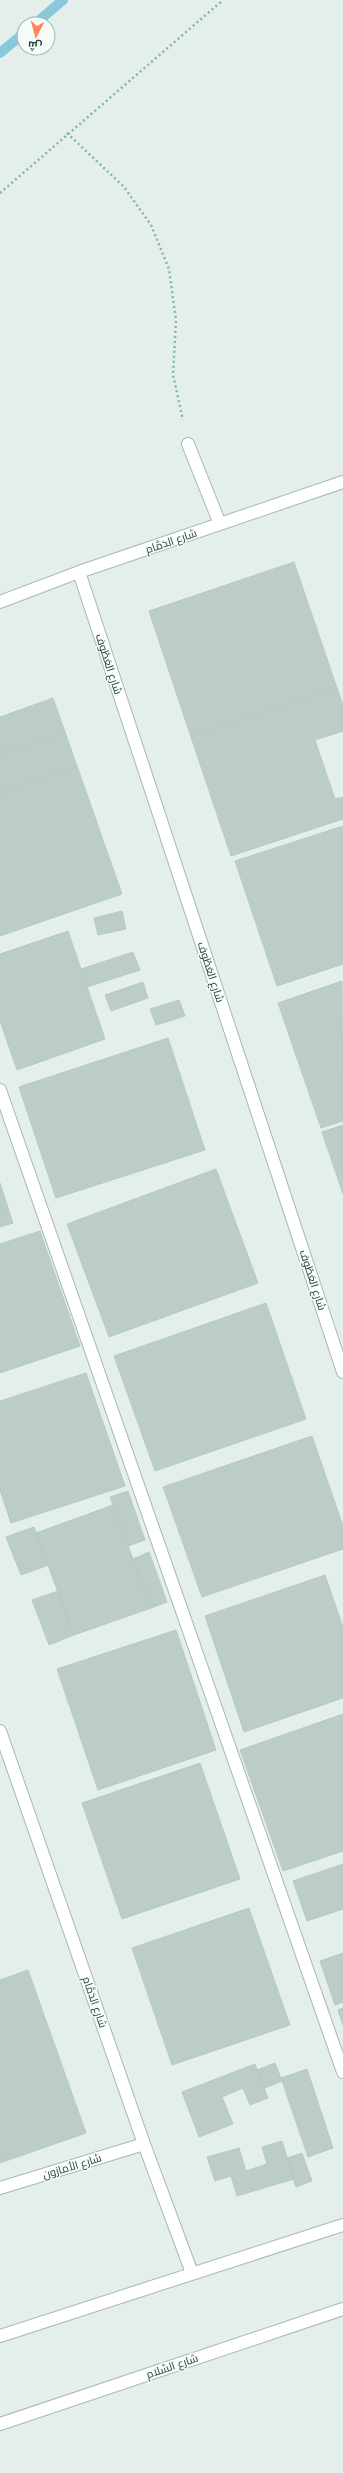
<svg xmlns="http://www.w3.org/2000/svg" width="343" height="2473" viewBox="0 0 343 2473" font-family="'DM Sans',Cairo,sans-serif">
<style>
.lines{fill:none;stroke-linecap:round;stroke-linejoin:round}
.stream{stroke:#87c8da;stroke-width:10}
.building{fill:#bccdc7;stroke:#b6cac3}
.minor-casing{stroke:#a6b8b3;stroke-width:14}
.path{stroke:#81b6a9;stroke-width:2.5;stroke-dasharray:2 3;stroke-linecap:butt}
.minor{stroke:#fff;stroke-width:12}
.labels{text-anchor:middle;stroke-width:3;stroke-linejoin:round;paint-order:stroke}
.street-label{font-size:11px;fill:#21443c;stroke:#f6fbf9}
</style>
<rect width="100%" height="100%" fill="#e4efeb"/>
<g class="lines">
<!-- stream -->
<path class="stream" d="M35 24 63 0
M0 53 24 33"/>
</g>
<!-- building -->
<path class="building" d="M294 562 337 688 191 737 149 611Z
M337 688 343 705V731L315 740 335 799 343 797V819L231 856 191 737Z
M53 698 65 732 0 754V717Z
M65 732 77 766 0 793V754Z
M77 766 122 894 0 936V793Z
M343 826V964L277 986 235 861Z
M122 911 126 929 98 935 94 918Z
M68 931 105 1039 17 1070 0 1021V954Z
M133 952 140 970 87 987 81 969Z
M342 981 343 1121 321 1128 278 1003Z
M143 982 148 998 111 1011 105 995Z
M179 1000 185 1016 156 1025 150 1009Z
M168 1038 205 1150 56 1198 19 1087Z
M343 1125V1194L322 1132Z
M216 1169 258 1283 109 1337 67 1224Z
M0 1183 13 1223 0 1227Z
M40 1231 80 1346 0 1373V1244Z
M266 1303 306 1419 155 1471 114 1356Z
M86 1373 125 1486 11 1523 0 1490V1401Z
M312 1436 343 1526V1549L202 1597 163 1487Z
M128 1491 145 1540 128 1546 110 1497Z
M113 1505 151 1608 74 1635 36 1533Z
M34 1527 49 1565 21 1575 6 1537Z
M149 1552 167 1602 151 1608 133 1559Z
M325 1575 343 1627V1698L244 1732 205 1616Z
M58 1591 74 1635 49 1645 32 1600Z
M176 1630 216 1750 98 1790 57 1669Z
M343 1714V1851L283 1871 240 1750Z
M200 1763 240 1879 122 1919 82 1803Z
M343 1864V1909L307 1921 293 1881Z
M249 1908 290 2025 172 2065 132 1948Z
M343 1953V2002L335 2005 320 1961Z
M28 1970 86 2133 0 2163V1980Z
M343 2008V2025L338 2010Z
M275 2063 282 2081 265 2088 257 2070Z
M255 2064 268 2098 250 2105 243 2088 222 2097 233 2124 199 2137 182 2092Z
M307 2069 333 2148 308 2157 281 2078Z
M282 2141 294 2179 237 2196 231 2176 215 2181 207 2157 239 2148 246 2171 267 2164 262 2147Z
M302 2153 312 2181 296 2187 287 2158Z"/>
<g class="lines">
<!-- minor casing -->
<g class="minor-casing">
<path id="minor" d="M188 444 220 524
M79 572 343 1372
M0 602 79 572 343 482
M0 1090 343 2072
M0 1731 144 2144 192 2273
M0 2188 144 2144
M0 2336 343 2225
M0 2424 343 2309"/>
</g>
<!-- path -->
<path class="path" d="M67 133 124 187 151 225 169 269 176 320 173 375 183 420
M0 193 223 0"/>
<!-- minor -->
<use href="#minor" class="minor"/>
</g>
<g class="labels">
<!-- street labels -->
<g class="street-label">
<text transform="translate(171 541) rotate(-19)" y="4">شارع الدَمَّام</text>
<text transform="translate(109 664) rotate(72)" y="4">شارع العَطُوف</text>
<text transform="translate(211 972) rotate(72)" y="4">شارع العَطُوف</text>
<text transform="translate(313 1280) rotate(72)" y="4">شارع العَطُوف</text>
<text transform="translate(95 2002) rotate(71)" y="4">شارع الدَمَّام</text>
<text transform="translate(72 2166) rotate(-17)" y="4">شارع الأمازون</text>
<text transform="translate(172 2366) rotate(-19)" y="4">شارع السَّلام</text>
</g>
</g>
<!-- north arrow -->
<g transform="translate(36 36) rotate(186)"><circle r="19" fill="#f6fbf9" stroke="#a1b2ad"/>
<path d="M0-3L7 15L0 10L-7 15Z" fill="#ff8753"/>
<text y="-6" font-size="11" font-weight="bold" text-anchor="middle" fill="#21443c">ش</text>
</g>
</svg>
